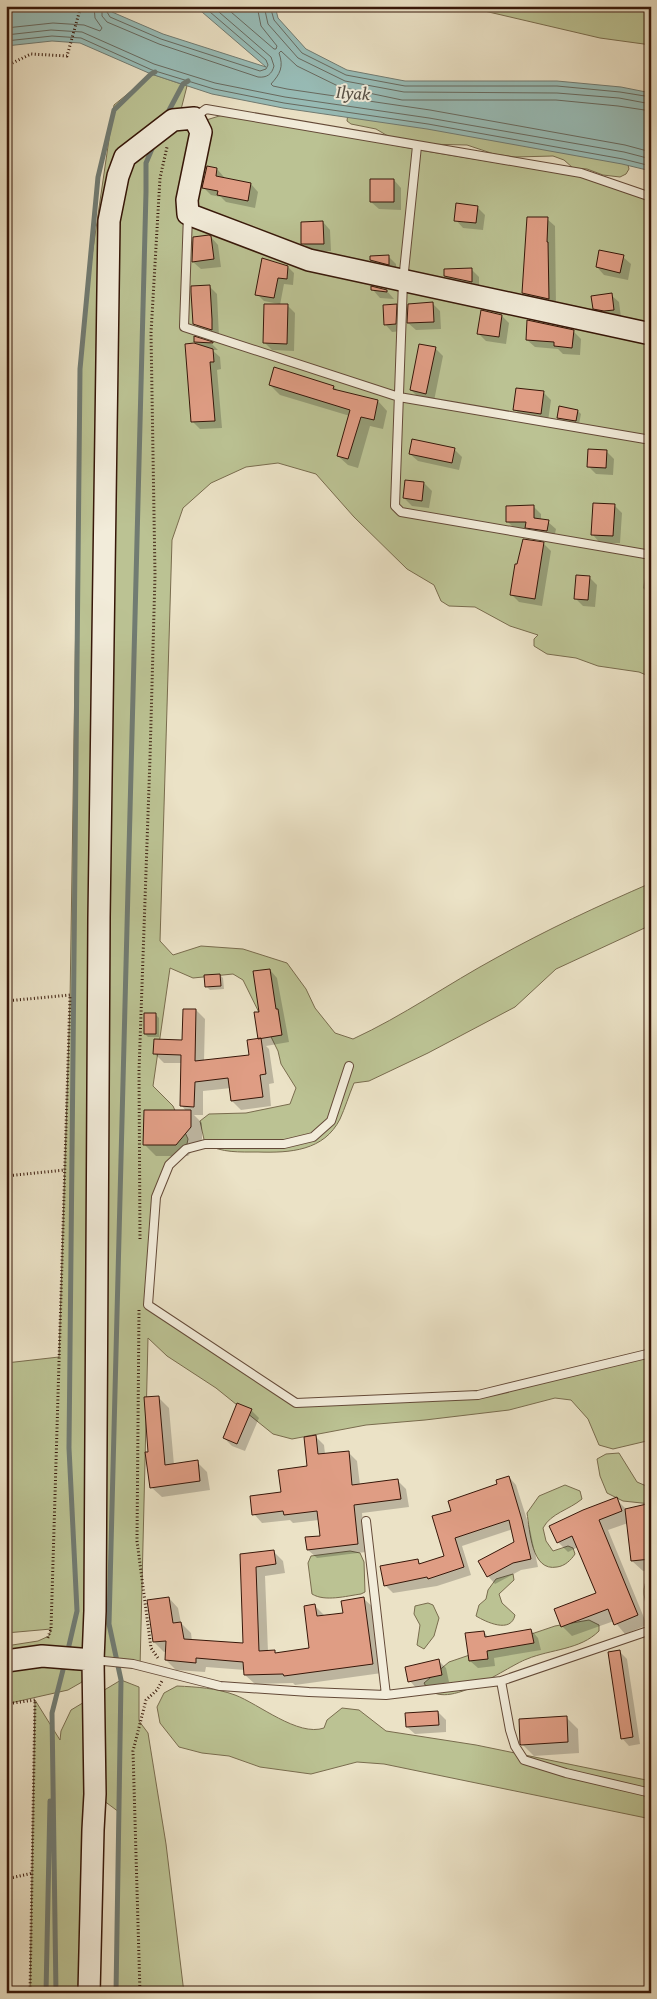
<svg xmlns="http://www.w3.org/2000/svg" width="657" height="1999" viewBox="0 0 657 1999" font-family="'Gentium Book Plus',serif">
<style>
.green{fill:#bbc293;stroke:#796c4e}
.water{fill:#98bdb8;stroke:#717b72}
.shadow{fill:#0003}
.lines{fill:none;stroke-linecap:round;stroke-linejoin:round}
.shore{stroke:#686a60;stroke-width:1}
.stream{stroke:#717b72;stroke-width:5}
.building{fill:#df9d84;stroke:#371709}
.lane-casing{stroke:#644a38;stroke-width:10}
.secondary-casing{stroke:#371709;stroke-width:24}
.path{stroke:#371709;stroke-width:3;stroke-dasharray:1 2.5;stroke-linecap:butt}
.lane{stroke:#f2ecda;stroke-width:8}
.secondary{stroke:#f2ecda;stroke-width:21}
.labels{text-anchor:middle;stroke-width:4;stroke-linejoin:round;paint-order:stroke}
.water-label{font-size:18px;font-style:italic;fill:#595146;stroke:#f2ecda}
</style>
<rect width="100%" height="100%" fill="#ebe2c6"/>
<filter id="stains"><feTurbulence type="fractalNoise" baseFrequency=".004" numOctaves="4"/><feColorMatrix values="0 0 0 0 .2 0 0 0 0 .09 0 0 0 0 .02 0 0 0 .5 -.17"/></filter>
<radialGradient id="worn" r=".72"><stop offset=".6" stop-color="#630" stop-opacity="0"/><stop offset="1" stop-color="#630" stop-opacity=".3"/></radialGradient>
<!-- green -->
<path class="green" d="M463 6H651V45L600 38Z
M152 74 187 86 175 133 177 129 229 113 419 150 584 177 651 201V677L639 672 598 666 576 658 547 654 534 646V639L538 635 510 626 475 607 449 606 441 601 434 585 407 569 354 517 316 474 278 463 246 467 211 483 183 508 172 540 160 941 173 955 201 946 243 949 287 963 306 989 315 1008 335 1033 353 1039C403 1016 448 984 496 958 546 930 598 906 651 883V925L556 969 515 1007 428 1053 369 1081 354 1083C349 1095 345 1108 340 1119 324 1151 290 1153 258 1152 239 1152 223 1153 205 1144L200 1121 209 1114 246 1113 290 1104 296 1088 281 1064 278 1051 243 980 233 974 193 978 170 968 153 1086 173 1106 188 1139 186 1149 169 1165 156 1197 148 1305 296 1403 478 1395 651 1351V1440L613 1449 599 1445 588 1419 571 1400 555 1398 509 1410 425 1420 366 1425 292 1439 273 1434 216 1388 167 1356 148 1338 140 1668 88 1659 82 1682 68 1690 6 1704V1646L38 1641 49 1636 51 1629 6 1633V1363L59 1357 70 1001 79 411 85 304 114 105Z
M348 113 627 161 629 169 626 174 620 177 603 175 587 169 573 168 564 160 553 156 515 157 494 154 467 145 424 144 393 139 376 129 351 124 347 121Z
M619 1453 637 1482 651 1488V1504L623 1501 607 1493 600 1476 597 1459 606 1454Z
M565 1485 580 1491 582 1499C569 1510 551 1513 543 1528L546 1541 553 1551 568 1546 573 1548 575 1554C571 1560 565 1566 557 1567 531 1572 530 1530 527 1513L539 1496Z
M350 1551 360 1553 364 1562 365 1592 361 1594C346 1596 325 1602 312 1594L308 1563 311 1556Z
M651 1573V1609L647 1607C643 1595 642 1584 651 1573Z
M513 1574 514 1580 499 1594 502 1603 515 1615C511 1634 486 1622 476 1616L479 1605 486 1599 488 1590 496 1579Z
M428 1603 433 1605 439 1618 434 1636 424 1649 417 1645 420 1625 414 1614 415 1606Z
M589 1620 599 1625V1631C580 1650 551 1649 527 1659 505 1667 441 1717 424 1683L449 1662 555 1626Z
M121 1680 139 1687V1721L148 1733 166 1844 184 1993H116L119 1812 92 1792 83 1993H30L35 1700 60 1740 61 1731 71 1710Z
M177 1686C197 1687 216 1688 235 1695 259 1704 298 1737 324 1728L327 1720 342 1708 359 1710 386 1731 476 1745 651 1781V1819L384 1764 357 1762 311 1774 260 1767 229 1756 202 1753 179 1747 160 1723 157 1707 164 1693Z"/>
<!-- water -->
<path class="water" d="M6 6H113L112 12 163 34 266 67 195 6H275L278 18 306 49 347 70 405 81H557L621 87 651 93V171L622 164 427 129 283 108 212 94 151 74 80 43 52 41 6 46Z"/>
<!-- shadow -->
<path class="shadow" d="M217 169 224 177V179L251 184 258 192 255 208 226 202 221 197 211 195 204 188Z
M394 180 401 188V210L379 209 371 202Z
M477 207 485 215 483 230 463 228 456 220Z
M547 219 555 226 556 306 531 300 523 293Z
M323 222 330 230 331 251H310L303 243Z
M211 237 218 245 221 267 201 269 193 262Z
M388 256 396 264V271L379 268 371 260Z
M623 257 631 264 628 280 604 275 597 267Z
M288 267 294 273 293 285 284 284 280 305H287L295 313 294 351 272 350 265 343 279 304 264 301 258 295Z
M471 269 479 277V289L453 284 445 276Z
M209 286 217 294 219 337 202 331 194 323Z
M373 290 387 291 394 299 380 298Z
M611 295 619 302 621 317 602 316 594 308Z
M433 304 440 311 441 329 416 330 408 323Z
M396 306 404 313 403 331 392 332 385 324Z
M502 316 509 323 506 344 486 341 479 334Z
M573 331 581 339 580 355 563 354 558 349 535 347 527 340Z
M195 338 212 344 218 350H212L220 357 221 369 217 370 222 428 200 429 193 422 199 346 195 342Z
M435 348 443 356 434 401 419 398 411 390Z
M270 385 334 387 339 392 378 401 387 411 383 429 370 426 358 468 348 465 338 456 350 416 280 395Z
M544 393 551 400 548 421 522 417 515 409Z
M578 411 581 414 579 424 562 421 558 418Z
M454 449 462 457 459 470 418 461 410 454Z
M606 451 614 459 613 475 596 474 588 466Z
M424 483 432 491 429 508 412 506 404 498Z
M614 505 622 513 620 543H600L593 535Z
M534 507 541 514V521L548 522 556 529 554 538 534 535 528 529H515L508 522Z
M544 544 551 551 542 606 519 602 511 594Z
M648 563H651V596L643 588Z
M589 577 597 585 595 607 583 606 575 598Z
M270 970 277 978 289 1042 266 1046 269 1049 274 1083 269 1084 271 1106 241 1110 232 1101 231 1088 203 1091V1115H194L202 1123V1139L188 1156H156L144 1144 187 1112 182 1106 183 1063H164L155 1054 183 1041 196 1010 205 1019 204 1061 250 1056 261 1040 260 1013Z
M220 975 223 978 224 989 210 990 207 987Z
M155 1014 159 1018V1037H148L145 1034Z
M158 1397 169 1408 174 1465 197 1462 207 1472 210 1490 162 1497 151 1487 149 1453Z
M251 1410 259 1418 245 1451 232 1446 224 1438Z
M316 1437 324 1445 325 1454 348 1452 357 1461 360 1485 397 1480 406 1489 409 1507 362 1513 366 1552 317 1558 308 1550 321 1537 319 1520 293 1523 290 1520 262 1523 254 1514 282 1493 309 1467Z
M509 1477 516 1485 530 1529 538 1567 521 1570 495 1584 488 1576 515 1543 513 1529 462 1546 471 1575 437 1586 393 1593 385 1585 417 1560 422 1565 446 1557 452 1511 499 1485Z
M616 1499 627 1510 651 1504V1570L643 1571 632 1561 628 1523 608 1530 647 1625 625 1634 614 1621 572 1636 562 1626 597 1594 578 1547 568 1552 558 1542Z
M273 1551 283 1561 285 1573 265 1576 268 1652H274L276 1654 310 1649 315 1606 325 1616 344 1614 364 1599 374 1608 382 1673 295 1685 293 1683 255 1684 245 1675V1670L206 1667 205 1672 176 1670 166 1660 167 1651 164 1652 154 1642 148 1601 169 1598 178 1608 181 1623 191 1633 192 1641 244 1645 241 1555Z
M531 1630 538 1638 541 1650 494 1658 495 1666 478 1668 470 1661 484 1632 489 1638Z
M620 1652 627 1659 640 1744 629 1746 622 1738Z
M439 1661 446 1668 449 1682 417 1689 410 1681Z
M438 1712 446 1720V1732L415 1734 407 1727Z
M567 1718 578 1729 579 1753 534 1756 521 1743Z"/>
<g class="lines">
<!-- shore -->
<path class="shore" d="M102 6V16L107 22 159 44 258 77C267 78 272 74 274 66L271 57 212 6
M108 6 107 12 110 17 161 39 260 71 266 69 268 65 266 60 203 6
M224 6 274 49H276L277 46 261 26 257 6
M264 6 268 24 298 58 345 81 404 92 557 93 619 98 651 104
M270 6 274 20 302 53 346 75 405 86H557L620 92 651 97
M6 28 53 23 84 25 100 31 102 28 95 18 94 6
M6 35 51 30 82 32 154 64 215 83 285 97 429 118 624 152 651 159
M6 41 52 36 81 38 152 70 214 89 284 103 428 124 623 159 651 166
M651 111 618 106 556 100H402L340 87 297 66 281 51 279 53C284 67 280 74 271 84L273 86 287 89 430 110 625 145 651 152"/>
<!-- stream -->
<path class="stream" d="M166 116 183 84 188 81
M67 1654 77 1611 69 1448 80 369 98 177 114 110 151 74 155 72
M46 1993 50 1801
M56 1993 52 1713 65 1662
M116 1993 121 1680 109 1624 146 192V163L154 144"/>
</g>
<!-- building -->
<path class="building" d="M207 166 217 168 216 176 251 183 248 201 217 195 218 191 202 188Z
M370 179H394V202H370Z
M456 203 478 206 476 223 454 221Z
M527 217H548L547 242H548L549 299 522 293Z
M323 221 324 244H301V222Z
M209 235 211 236 214 259 192 262 193 237Z
M599 250 624 255 620 273 596 267Z
M389 255V265L370 260V256Z
M262 258 288 266 287 279 278 278 274 298 255 295Z
M472 268V282L444 276V269Z
M210 285 212 319V330L193 324 191 292V286Z
M371 286 387 290V292L371 290Z
M612 293 614 310 604 311 593 309 591 296Z
M433 302 434 322 407 323 408 304Z
M264 304H288L287 344 263 343Z
M397 304 396 324 384 325 383 305Z
M481 310 502 315 499 337 477 334Z
M527 320 574 330 572 348 554 346V342L526 340Z
M194 336 213 342V343L194 342Z
M194 343 213 349 214 362H210L215 421 191 422 185 344Z
M419 344 436 347 426 394 410 390Z
M274 367 334 386 333 389 378 400 374 420 361 417 348 459 337 456 350 410 269 385Z
M516 388 544 391 541 414 513 410Z
M559 406 578 410 576 421 557 418Z
M412 439 455 448 452 463 409 454Z
M588 449 607 450 606 468 587 467Z
M405 480 424 482 422 501 403 498Z
M593 503 615 504 613 536 591 535Z
M534 505V518L549 520 547 531 525 528 526 522H506V506Z
M523 539 544 542 535 599 510 595 515 564H517Z
M576 575 590 576 588 600 574 599Z
M270 969 276 1009H278L282 1035 258 1039 254 1012H259L253 971Z
M220 974 221 986 205 987 204 975Z
M183 1009H196L195 1061 249 1055 247 1040 261 1038 266 1074 260 1075 263 1097 231 1101 228 1078 195 1082 194 1107 180 1106 181 1055 153 1054 154 1039 182 1040Z
M144 1013H156V1034H144Z
M144 1110H191V1127L176 1145H143Z
M159 1396 165 1465 198 1460 200 1481 150 1488 145 1452H148L144 1397Z
M237 1403 252 1409 237 1444 223 1438Z
M316 1435 318 1454 349 1451 352 1485 398 1479 401 1499 354 1505 358 1544 307 1550 305 1537 320 1536 317 1511 284 1515 283 1511 252 1515 250 1496 281 1492 278 1470 307 1466 304 1437Z
M509 1476 522 1520 531 1559 513 1563 487 1577 478 1561 514 1542 509 1520 455 1538 464 1567 428 1579 427 1577 384 1586 380 1566 418 1559 419 1564 444 1556 432 1516 451 1511 448 1501 497 1484 496 1480Z
M617 1497 622 1511 599 1520 638 1615 614 1625 608 1609 561 1627 554 1609 596 1593 572 1536 557 1543 549 1526 583 1510Z
M651 1503V1559L631 1561 625 1509Z
M274 1550 276 1564 256 1567 259 1651 275 1650V1653L309 1648 304 1606 315 1604 317 1616 343 1613 341 1601 364 1597 373 1664 284 1676 283 1674 244 1675 243 1662 196 1658V1663L165 1660 166 1641 153 1642 147 1600 169 1597 173 1623 181 1622 184 1639 243 1643 240 1554Z
M531 1629 534 1643 487 1651 488 1659 469 1661 465 1633 484 1631 485 1637Z
M620 1650 633 1737 621 1739 608 1652Z
M439 1659 442 1675 408 1682 405 1667Z
M438 1711 439 1725 406 1727 405 1713Z
M567 1716 568 1742 521 1745 520 1744 519 1719Z"/>
<g class="lines">
<!-- lane casing -->
<g class="lane-casing">
<path id="lane" d="M195 117 206 109 581 173 651 197
M417 146 403 281 395 506 401 512 651 555
M188 215 184 327 399 397 651 440
M349 1066 331 1121 313 1137 284 1144H205L186 1149 169 1165 156 1197 148 1305 296 1403 478 1395 651 1353
M366 1521 386 1695
M94 1660 133 1664 220 1686 309 1692 386 1695 501 1681 510 1730 515 1746 524 1760 566 1773 651 1793
M501 1681 651 1630"/>
</g>
<!-- secondary casing -->
<g class="secondary-casing">
<path id="secondary" d="M6 1661 42 1656 93 1660
M89 1993 93 1830 95 1794 93 1660 95 1611 99 918 109 221 118 176 125 157 173 120 194 118 201 132 187 200 188 214 309 260 651 334"/>
</g>
<!-- path -->
<path class="path" d="M6 66 31 54 67 56 81 6
M6 1001 70 995 51 1629 47 1640
M6 1176 65 1170
M140 1239 139 1071 150 758 155 575 151 333 160 178 167 147
M139 1310 137 1541 151 1648 158 1658
M6 1704 35 1700 30 1993
M6 1879 33 1873
M140 1993 133 1751 146 1700 157 1690 162 1681"/>
<!-- lane -->
<use href="#lane" class="lane"/>
<!-- secondary -->
<use href="#secondary" class="secondary"/>
</g>
<g class="labels">
<!-- water labels -->
<g class="water-label">
<text transform="translate(353 93) rotate(4)" y="6">Ilyak</text>
</g>
</g>
<!-- margin -->
<rect width="657" height="1999" fill="none" stroke="#ebe2c6" stroke-width="25"/>
<rect x="8" y="8" width="642" height="1984" fill="none" stroke="#371709" stroke-width="2.5"/>
<rect x="12" y="12" width="632" height="1974" fill="none" stroke="#371709"/>
<rect width="100%" height="100%" filter="url(#stains)"/>
<rect width="100%" height="100%" fill="url(#worn)"/>
</svg>
